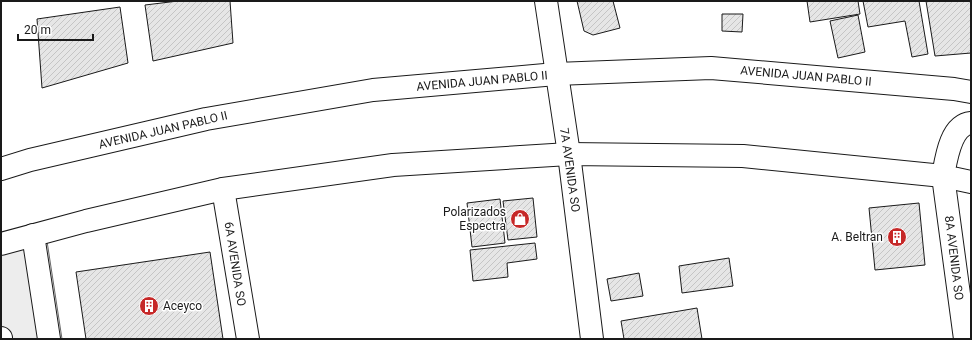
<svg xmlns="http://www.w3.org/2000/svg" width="972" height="340" viewBox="0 0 972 340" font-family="Roboto,sans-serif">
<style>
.built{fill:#ededed;stroke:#6a6a6a}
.building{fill:url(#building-hatch);stroke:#1a1a1a}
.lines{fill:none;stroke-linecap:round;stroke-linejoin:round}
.minor-casing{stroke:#1a1a1a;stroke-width:24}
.highway-casing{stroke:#1a1a1a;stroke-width:24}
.minor{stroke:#fff;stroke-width:22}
.highway{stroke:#fff;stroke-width:22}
.labels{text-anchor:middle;stroke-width:3;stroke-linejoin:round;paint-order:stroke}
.street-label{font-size:12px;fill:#1a1a1a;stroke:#fff}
.poi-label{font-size:12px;fill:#1a1a1a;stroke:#fff;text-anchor:end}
</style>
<defs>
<pattern id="building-hatch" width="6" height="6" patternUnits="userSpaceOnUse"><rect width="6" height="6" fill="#e6e6e6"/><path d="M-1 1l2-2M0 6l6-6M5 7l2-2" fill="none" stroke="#c5c5c5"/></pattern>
</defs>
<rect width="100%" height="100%" fill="#fff"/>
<!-- built -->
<path class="built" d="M45 228 62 339H1V246Z"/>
<!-- building -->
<path class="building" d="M178 1H230L233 43 153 61 145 5Z
M577 1H613L620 28 593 35 584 31Z
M807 1H858L860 14 810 22Z
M863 1H919L928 54 912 57 905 21 868 27Z
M926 1H971V53L935 56Z
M120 7 128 63 42 88 37 19Z
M722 14H743L742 32 722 31Z
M858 15 865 52 838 58 830 21Z
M533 198 537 237 508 240 503 201Z
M500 199 505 243 472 247 467 203Z
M919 203 925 265 875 270 869 208Z
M535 243 537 259 507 263 508 277 473 281 470 250Z
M210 252 223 339H86L76 272Z
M729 258 733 286 682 293 679 266Z
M639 273 643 296 611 301 607 279Z
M697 308 702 339H624L621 321Z"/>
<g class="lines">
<!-- minor casing -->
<g class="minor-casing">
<path id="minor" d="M546 1 569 154 592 339
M943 176 965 339
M223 189 248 339
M33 235 49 339
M1 338V339"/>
</g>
<!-- highway casing -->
<g class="highway-casing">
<path id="highway" d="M1 169 30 160 206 119 373 90 556 74 711 68 954 89 971 92
M943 176C946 160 950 125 971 123
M1 244 86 221 223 189 393 165 569 154 743 156 943 176 971 182"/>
</g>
<!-- minor -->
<use href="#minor" class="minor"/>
<!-- highway -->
<use href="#highway" class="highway"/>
</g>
<!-- icons -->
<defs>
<g id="shop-disc" transform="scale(1)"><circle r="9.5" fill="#c62828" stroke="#fff"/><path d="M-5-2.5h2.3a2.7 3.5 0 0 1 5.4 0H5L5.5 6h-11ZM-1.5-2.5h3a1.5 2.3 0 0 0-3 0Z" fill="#fff"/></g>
<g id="building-disc" transform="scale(1)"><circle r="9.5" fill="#c62828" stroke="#fff"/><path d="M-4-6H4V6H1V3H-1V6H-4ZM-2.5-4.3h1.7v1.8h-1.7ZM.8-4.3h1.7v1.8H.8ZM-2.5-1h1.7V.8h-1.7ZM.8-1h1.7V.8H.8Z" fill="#fff"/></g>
</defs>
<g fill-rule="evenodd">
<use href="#shop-disc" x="520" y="219"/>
<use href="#building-disc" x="897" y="237"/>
<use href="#building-disc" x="149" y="306"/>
</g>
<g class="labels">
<!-- street labels -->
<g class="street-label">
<text transform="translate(806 76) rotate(5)" y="4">AVENIDA JUAN PABLO II</text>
<text transform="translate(482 81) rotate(-5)" y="4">AVENIDA JUAN PABLO II</text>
<text transform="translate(163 130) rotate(-13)" y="4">AVENIDA JUAN PABLO II</text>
<text transform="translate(570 170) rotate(82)" y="4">7A AVENIDA SO</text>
<text transform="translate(954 258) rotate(83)" y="4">8A AVENIDA SO</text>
<text transform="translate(235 264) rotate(81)" y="4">6A AVENIDA SO</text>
</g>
<!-- poi labels -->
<g class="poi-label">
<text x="506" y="216">Polarizados<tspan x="506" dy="14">Espectra</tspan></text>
<text x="883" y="241">A. Beltran</text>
<text x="163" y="310" text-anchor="start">Aceyco</text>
</g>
</g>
<!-- border -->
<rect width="972" height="340" fill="none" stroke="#1a1a1a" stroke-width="4"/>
<!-- scale -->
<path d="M18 34v6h75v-6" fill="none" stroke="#1a1a1a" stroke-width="2"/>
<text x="24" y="34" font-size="12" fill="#1a1a1a" stroke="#ffffff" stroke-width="3" paint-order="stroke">20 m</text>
</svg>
